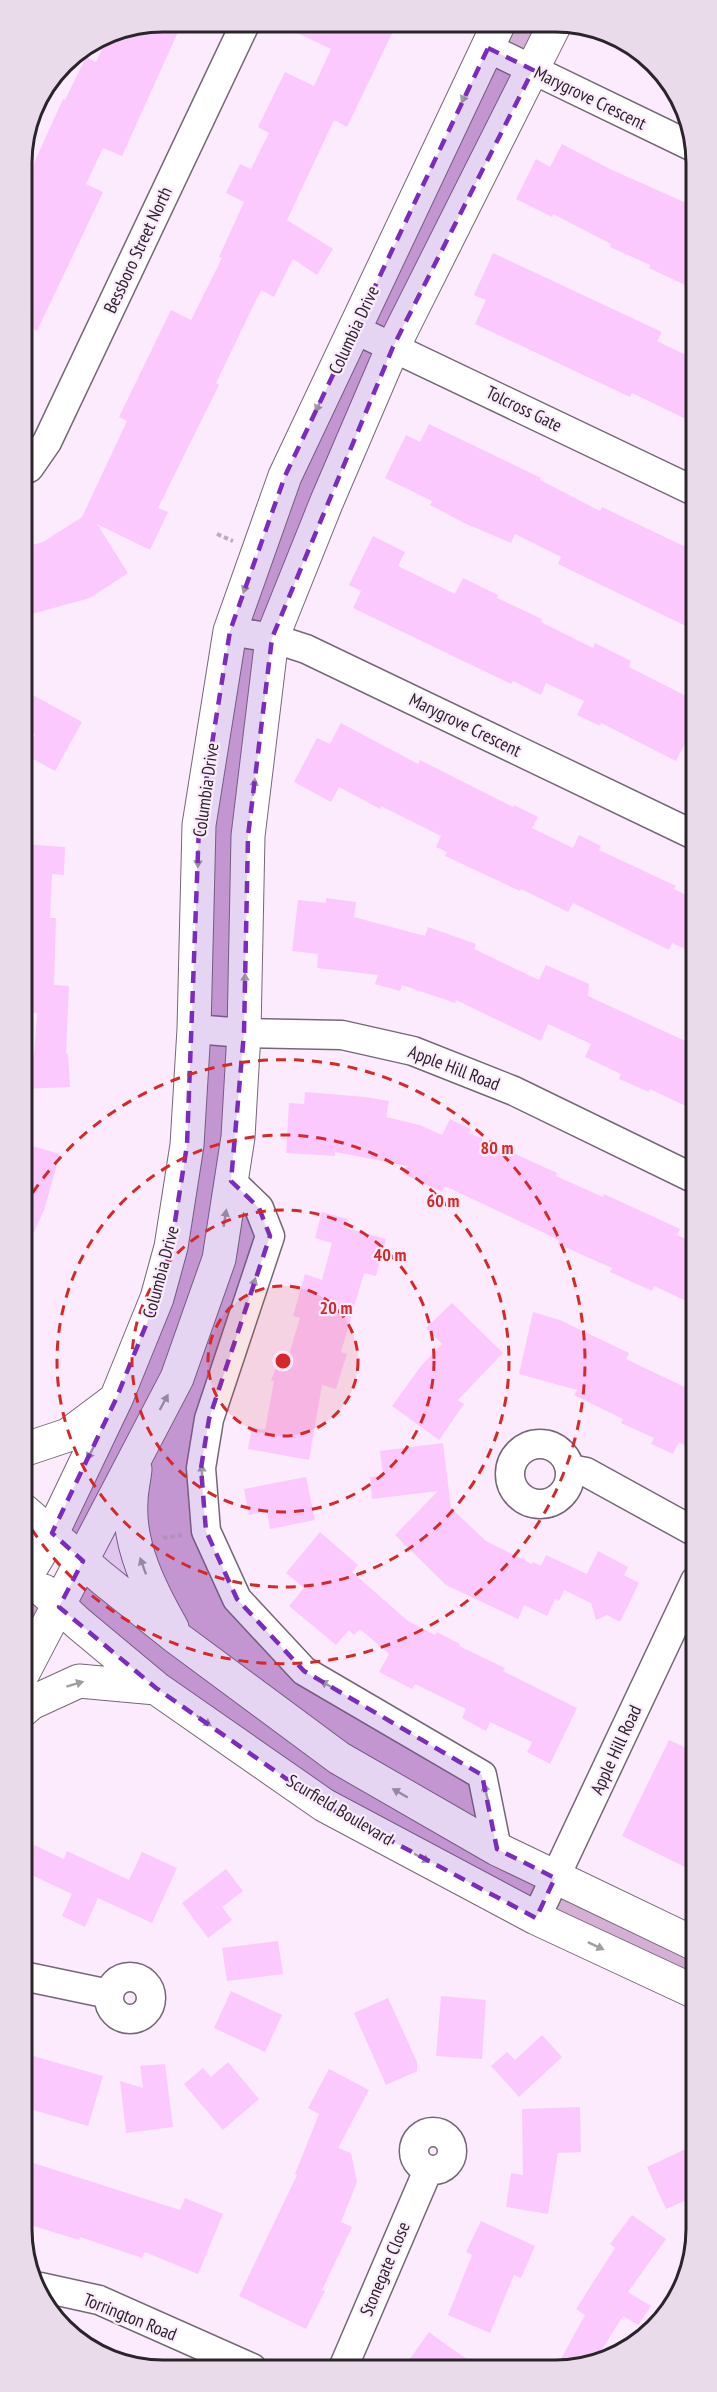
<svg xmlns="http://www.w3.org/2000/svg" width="717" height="2392" viewBox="0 0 717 2392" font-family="'PT Sans Narrow',sans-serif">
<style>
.green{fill:#d5afd6;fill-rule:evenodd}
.building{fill:#fcc9fe}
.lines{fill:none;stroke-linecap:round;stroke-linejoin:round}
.minor-casing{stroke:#756876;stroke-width:31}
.tertiary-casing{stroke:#756876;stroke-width:35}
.path{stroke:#baadbb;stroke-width:4;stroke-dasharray:4.5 3;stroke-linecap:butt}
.minor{stroke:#fff;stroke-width:28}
.tertiary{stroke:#fff;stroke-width:33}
.oneway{fill:#a09da0}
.marked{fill:#7b2cbf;fill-opacity:0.2;stroke:#7b2cbf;stroke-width:4.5;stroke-dasharray:12 8;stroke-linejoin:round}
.ring{fill:none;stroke:#d62828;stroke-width:3;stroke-dasharray:10 8}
.labels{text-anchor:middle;stroke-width:4.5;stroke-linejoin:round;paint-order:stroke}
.street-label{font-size:18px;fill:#2b252b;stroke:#fbebfc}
.rim{fill:none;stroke:#2b252b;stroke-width:3}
.centre{fill:#d62828;stroke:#fbebfc;stroke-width:3}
.ring-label{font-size:18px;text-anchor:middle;font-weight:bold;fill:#d62828;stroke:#fbebfc;stroke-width:4.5;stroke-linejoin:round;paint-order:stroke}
</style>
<rect width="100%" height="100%" fill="#fbebfc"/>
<!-- green -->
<path class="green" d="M499 23 555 24 272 638 231 1180 270 1236 209 1419 206 1531 304 1671 482 1775 497 1849 695 1944V1992L324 1805 60 1607 23 1673V1571L59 1606 83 1561 52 1533 157 1298 230 631ZM131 1504 175 1636 83 1561Z"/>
<!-- building -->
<path class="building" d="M162 21H183L122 156 103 148 86 184 103 192 37 331 21 324V207L31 186 25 183 63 99 65 100 86 57 96 62 110 31Z
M274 22 397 23 347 127 334 120 287 220 333 249 317 275 293 259 274 297 261 290 216 383 219 385 158 508 168 512 150 550 97 524 128 573 90 598 28 615 22 592V576L32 573 25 547 43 542 82 517 127 421 119 417 171 310 191 320 222 258 219 257 244 202 226 193 240 164 251 169 269 133 258 127 285 72 314 86 331 49Z
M562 144 610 169 693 206 694 282 688 279 685 285 649 268 650 265 610 247 611 244 553 214 552 217 516 199 536 159 550 167Z
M493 253 662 332 657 341 694 359V423L632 393 630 397 475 324 486 300 474 295Z
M429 424 541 478 540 480 600 511 602 507 694 551V630L558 564 561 557 515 534 511 543 464 523 430 505 432 501 385 478 406 435 420 442Z
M373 536 405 552 398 566 455 594 463 578 498 595 497 598 542 619 541 622 593 648 595 643 631 661 629 667 694 700V745L686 741 676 761 601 723 600 726 577 715 584 701 546 683 541 695 513 681 511 684 353 608 361 591 349 585Z
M22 689 82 722 55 771 24 754 35 734 22 727Z
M341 723 418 764 420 760 513 807 514 805 538 817 532 828 573 848 579 835 601 846 599 850 676 886 674 889 692 898 694 918V953L672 943 669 950 573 903 568 912 521 889 520 891 445 856 447 852 436 847 441 836 381 806 380 809 339 787 331 802 294 782 317 738 330 744Z
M22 844 65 847 64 875 52 874 50 918H56L54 985 69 986 66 1054 68 1053 70 1087 22 1089V1055H34L37 1013 22 1012Z
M326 898 356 902 354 917 425 936 428 927 476 944 474 949 539 980 546 965 589 984 588 996 694 1045V1110L650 1089 649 1092 619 1079 621 1074 585 1057 591 1044 548 1024 541 1041 456 1000 455 1003 402 985 400 991 375 984 378 975 317 968 318 954 292 951 298 900 326 903Z
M305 1092 366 1097 389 1101 386 1117 420 1125 442 1135 450 1119 471 1129 469 1133 557 1173 556 1176 603 1197 604 1194 680 1229 677 1235 695 1243V1305L654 1286 652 1291 610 1272 612 1268 558 1244 559 1240 445 1186 442 1192 403 1174 407 1166 335 1152V1156L286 1153 289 1103 304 1104Z
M22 1143 60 1154 44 1210 23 1256Z
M322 1212 348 1219 346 1228 386 1239 376 1276 364 1273 341 1352 347 1354 336 1389 322 1385 309 1460 248 1449 252 1427 265 1430 274 1381H271L280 1355 288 1358 300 1318 293 1316 305 1274 322 1280 332 1243 315 1238Z
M452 1303 503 1353 458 1400 464 1404 439 1440 392 1406 421 1366 442 1344 426 1328Z
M533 1312 560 1320 629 1353 626 1359 695 1392V1427L686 1446 679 1442 673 1454 651 1444 654 1438 621 1423 623 1419 574 1395 577 1390 519 1374Z
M443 1443 451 1508 486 1541 532 1564 533 1562 541 1566 546 1555 587 1574 598 1551 628 1567 624 1575 639 1583 620 1622 607 1615 596 1620 591 1603 564 1590 559 1601 555 1599 547 1616 524 1605 518 1619 446 1585 395 1535 438 1491 372 1499 370 1477 383 1476 380 1451Z
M306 1477 315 1520 270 1529 267 1511 249 1515 244 1489Z
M320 1532 358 1565 352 1572 408 1621 435 1635 437 1632 460 1644 459 1646 505 1668 503 1671 577 1708 550 1764 527 1752 532 1742 490 1722 486 1731 462 1718 466 1709 415 1684 412 1689 379 1672 389 1654 360 1629 354 1635 349 1630 336 1645 289 1606 304 1588 286 1573Z
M669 1740 695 1752V1872L622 1836Z
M23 1840 64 1859 67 1851 129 1880 142 1852 177 1868 152 1923 98 1898 85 1927 62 1916 72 1894 23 1871Z
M226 1869 243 1891 222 1907 232 1920 208 1938 182 1903Z
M278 1941 283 1974 227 1981 222 1948Z
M231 1991 282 2015 265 2052 214 2028Z
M441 1996 486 2000 482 2059 436 2056Z
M388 1998 417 2062V2071L386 2085 354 2013Z
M542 2035 562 2057 519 2097 491 2066 507 2052 515 2060Z
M23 2053 103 2076 88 2126 23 2107Z
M228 2062 259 2099 223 2130 184 2084 203 2068 211 2077Z
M165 2064 173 2127 126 2133 120 2081 143 2088 140 2066Z
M329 2069 369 2090 338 2148 351 2153 357 2182 341 2222 352 2227 322 2290 325 2291 306 2329 239 2296 297 2175 295 2174 319 2114 308 2108Z
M580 2107 581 2152 558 2153 548 2214 506 2207 511 2173 523 2175 522 2109Z
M688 2148 696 2165V2196L666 2209 647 2167Z
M24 2160 180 2210 185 2198 223 2214 198 2274 145 2252 142 2258 80 2237 79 2240 24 2223Z
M632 2215 666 2239 628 2292 651 2306 638 2325 623 2316 601 2351 612 2357 582 2368H556L585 2315 576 2309 615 2248 610 2244Z
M481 2221 535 2246 521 2278 514 2275 490 2333 448 2315 472 2255 466 2252Z
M429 2332 448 2346 480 2368H421L409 2360Z"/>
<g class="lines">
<!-- minor casing -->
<g class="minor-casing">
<path id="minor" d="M488 48 693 147
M354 329 694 491
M22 471 29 468 47 442 246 22
M230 631 272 638 306 649 694 835
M194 1029 244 1033 342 1035 413 1051 514 1091 695 1179
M231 1181 259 1208 270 1236 209 1419 201 1468 206 1531 237 1599 304 1671 482 1775 497 1849
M510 1474a30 30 0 1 1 60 0a30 30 0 1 1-60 0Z
M570 1469 586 1472 695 1532
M536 1918 695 1581
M23 1976 109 1994
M109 1998a21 21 0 1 1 42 0a21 21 0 1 1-42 0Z
M414 2151a19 19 0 1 1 38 0a19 19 0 1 1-38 0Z
M40 2287 99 2300 252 2368
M343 2368 428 2170"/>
</g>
<!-- tertiary casing -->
<g class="tertiary-casing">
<path id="tertiary" d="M23 1450 68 1435 112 1402
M135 1469C134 1480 131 1491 131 1502 128 1546 151 1591 172 1628
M23 1510 102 1578 177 1638 339 1758 497 1849 695 1944
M23 1581 52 1533 116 1399 157 1298 171 1247 187 1145 194 1029 199 825 230 631 285 476 499 23
M44 1591 78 1623 156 1688 324 1805 536 1918 695 1992
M23 1673 177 1378 219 1259 238 1137 244 1033 248 836 272 638 327 501 393 347 555 24
M23 1710 31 1703 79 1681 156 1688"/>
</g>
<!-- path -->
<path class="path" d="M217 534 233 541
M163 1538 182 1535"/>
<!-- minor -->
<use href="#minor" class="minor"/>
<!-- tertiary -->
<use href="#tertiary" class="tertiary"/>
</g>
<!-- one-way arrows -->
<defs><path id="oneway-solid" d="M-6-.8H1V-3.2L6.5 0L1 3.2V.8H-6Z" transform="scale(1.5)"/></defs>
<g class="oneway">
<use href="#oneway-solid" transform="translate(465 95) rotate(115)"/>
<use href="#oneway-solid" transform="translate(319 404) rotate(115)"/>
<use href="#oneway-solid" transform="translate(246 585) rotate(110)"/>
<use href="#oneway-solid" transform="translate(254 787) rotate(-83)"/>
<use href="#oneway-solid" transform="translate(198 859) rotate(92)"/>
<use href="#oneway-solid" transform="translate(245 982) rotate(-89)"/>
<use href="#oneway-solid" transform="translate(225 1218) rotate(-81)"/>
<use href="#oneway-solid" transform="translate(253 1286) rotate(-72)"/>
<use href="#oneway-solid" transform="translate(164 1402) rotate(-62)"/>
<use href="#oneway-solid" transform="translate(91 1452) rotate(116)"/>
<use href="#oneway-solid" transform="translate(202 1473) rotate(-91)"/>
<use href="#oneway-solid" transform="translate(143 1566) rotate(-110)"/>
<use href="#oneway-solid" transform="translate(75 1684) rotate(-17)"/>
<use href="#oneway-solid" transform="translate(328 1685) rotate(-150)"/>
<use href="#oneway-solid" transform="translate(204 1721) rotate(35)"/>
<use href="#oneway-solid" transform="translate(486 1792) rotate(-103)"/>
<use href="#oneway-solid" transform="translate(400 1793) rotate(-150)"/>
<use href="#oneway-solid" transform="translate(422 1858) rotate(28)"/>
<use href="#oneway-solid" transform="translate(596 1946) rotate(25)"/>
</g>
<!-- marked area -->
<path class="marked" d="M488 48 533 70 393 347 272 638 248 836 244 1033 231 1181 259 1208 270 1236 209 1419 201 1468 206 1531 237 1599 304 1671 482 1775 497 1849 555 1878 536 1918 324 1805 156 1688 59 1607 83 1561 52 1533 116 1399 157 1298 171 1247 187 1145 199 825 230 631 285 476Z"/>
<!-- distance rings -->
<circle cx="283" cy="1361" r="75" fill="#d62828" fill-opacity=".12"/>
<g class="ring">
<circle cx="283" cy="1361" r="75"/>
<circle cx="283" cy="1361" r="151"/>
<circle cx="283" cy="1361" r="226"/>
<path d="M23 1208A302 302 0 1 1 24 1517"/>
</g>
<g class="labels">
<!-- street labels -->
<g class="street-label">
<text transform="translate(590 98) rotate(26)" y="6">Marygrove Crescent</text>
<text transform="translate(138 250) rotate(-65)" y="6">Bessboro Street North</text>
<text transform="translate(354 330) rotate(-65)" y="6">Columbia Drive</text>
<text transform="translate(524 409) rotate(26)" y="6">Tolcross Gate</text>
<text transform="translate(465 725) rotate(26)" y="6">Marygrove Crescent</text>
<text transform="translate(206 790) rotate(-82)" y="6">Columbia Drive</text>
<text transform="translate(454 1068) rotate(21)" y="6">Apple Hill Road</text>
<text transform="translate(161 1272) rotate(-75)" y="6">Columbia Drive</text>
<text transform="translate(616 1750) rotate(-65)" y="6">Apple Hill Road</text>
<text transform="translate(340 1810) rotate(31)" y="6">Scurfield Boulevard</text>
<text transform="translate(385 2269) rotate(-67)" y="6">Stonegate Close</text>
<text transform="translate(130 2317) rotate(22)" y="6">Torrington Road</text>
</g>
</g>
<!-- crop -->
<path d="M0 0H717V2392H0ZM163 32H555A131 131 0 0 1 686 163V2229A131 131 0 0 1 555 2360H163A131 131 0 0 1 32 2229V163A131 131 0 0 1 163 32Z" fill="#eadbeb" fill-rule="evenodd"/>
<path class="rim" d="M163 32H555A131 131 0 0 1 686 163V2229A131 131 0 0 1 555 2360H163A131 131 0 0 1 32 2229V163A131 131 0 0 1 163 32Z"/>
<circle cx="283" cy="1361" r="9" class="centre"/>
<g class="ring-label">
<text x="497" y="1154">80 m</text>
<text x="443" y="1207">60 m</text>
<text x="390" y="1261">40 m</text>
<text x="336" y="1314">20 m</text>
</g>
</svg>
